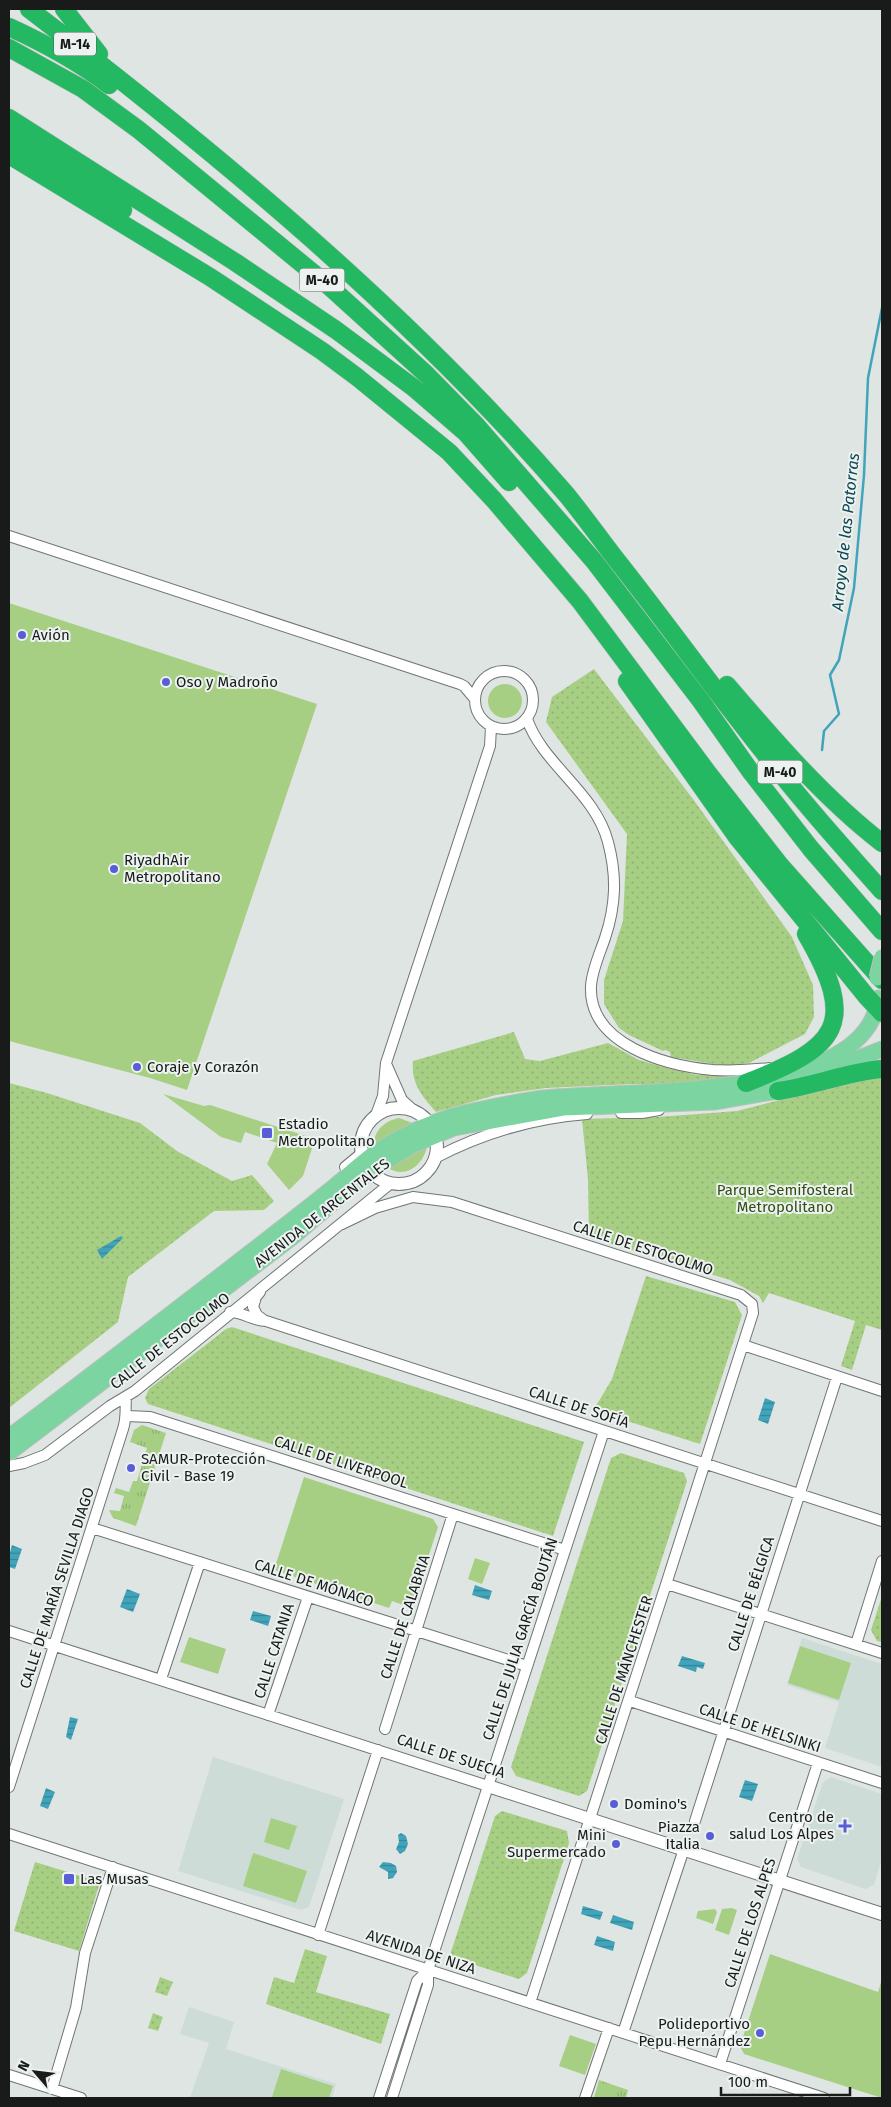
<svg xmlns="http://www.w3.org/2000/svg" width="891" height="2107" viewBox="0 0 891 2107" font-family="'Fira Sans',sans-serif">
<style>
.built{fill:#cddcd7}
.grass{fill:url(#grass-tufts)}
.park{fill:url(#park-dots)}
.garden{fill:#a7cf83}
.water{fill:url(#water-rules)}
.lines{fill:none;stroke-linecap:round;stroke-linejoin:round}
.stream{stroke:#41a4ba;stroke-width:2.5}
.minor-casing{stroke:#6f7573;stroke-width:12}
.tertiary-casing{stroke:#6f7573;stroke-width:14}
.primary-casing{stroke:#bebfbf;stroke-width:17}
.motorway-casing{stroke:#bebfbf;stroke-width:19}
.minor{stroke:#fff;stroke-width:10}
.tertiary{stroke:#fff;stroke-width:12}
.primary{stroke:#7cd4a1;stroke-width:15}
.motorway{stroke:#24b863;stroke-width:18}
.primary-bridge-casing{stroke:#bebfbf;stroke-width:17;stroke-linecap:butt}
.primary-bridge{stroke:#7cd4a1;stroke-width:15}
.poi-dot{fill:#595ed6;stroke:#ecf2f0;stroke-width:2}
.labels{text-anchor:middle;stroke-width:4;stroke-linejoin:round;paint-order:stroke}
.shield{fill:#ecf2f0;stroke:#585c5a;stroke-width:1}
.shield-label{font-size:14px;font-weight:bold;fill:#181b1a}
.poi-label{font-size:15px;fill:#181b1a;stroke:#ecf2f0;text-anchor:start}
.park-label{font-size:15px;fill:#324d13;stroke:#ecf2f0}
.street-label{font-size:15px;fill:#181b1a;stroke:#ecf2f0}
.water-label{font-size:16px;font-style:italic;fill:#0c4753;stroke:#ecf2f0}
</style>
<defs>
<pattern id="grass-tufts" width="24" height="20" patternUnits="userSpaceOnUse" patternTransform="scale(1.25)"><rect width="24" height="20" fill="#a7cf83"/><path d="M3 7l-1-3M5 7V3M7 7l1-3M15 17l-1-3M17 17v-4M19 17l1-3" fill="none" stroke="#8fb171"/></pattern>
<pattern id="park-dots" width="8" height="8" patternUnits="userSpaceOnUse" patternTransform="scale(1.25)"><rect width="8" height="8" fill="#a7cf83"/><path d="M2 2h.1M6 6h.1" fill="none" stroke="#8fb171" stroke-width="1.8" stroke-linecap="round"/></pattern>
<pattern id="water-rules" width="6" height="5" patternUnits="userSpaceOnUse" patternTransform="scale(1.25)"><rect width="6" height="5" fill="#41a4ba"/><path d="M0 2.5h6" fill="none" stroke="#358596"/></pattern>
</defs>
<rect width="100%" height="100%" fill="#dfe5e3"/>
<!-- built -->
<path class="built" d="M802 1638 882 1664V1767L825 1748 839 1702 787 1685Z
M213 1757 344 1799 309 1907 301 1910 178 1871Z
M831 1777 882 1794V1858L874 1885 865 1889 801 1867 797 1859 823 1782Z
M189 2007 234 2022 226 2049 336 2084 332 2098H190L209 2043 180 2034Z"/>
<!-- grass -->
<path class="grass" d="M142 1425 166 1433 136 1526 113 1518 109 1510 120 1511 124 1496 114 1493 116 1488 129 1492 133 1481H137L147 1448 130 1442 134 1430Z
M599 2080 628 2090 626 2098H594Z"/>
<!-- park -->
<path class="park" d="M594 669 693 799 792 937 813 985 814 1017 805 1034 749 1063 726 1066 671 1057 670 1052 665 1050 663 1051 629 1035 619 1028 604 1004V980L623 921 627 834 546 722 552 697Z
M514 1032 525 1059 540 1061 608 1043 639 1060 670 1069 697 1075 735 1073V1077L695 1084H633L546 1088 496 1095 436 1112C422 1096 411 1084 413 1061Z
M882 1074V1330L866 1325 852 1370 841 1366 855 1321 769 1293 763 1303 759 1296 730 1280 589 1237 588 1179 582 1119 658 1117 737 1111Z
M9 1083 47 1093 140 1123 177 1151 232 1181 252 1175 274 1201 264 1210 214 1211 128 1277 118 1322 9 1408Z
M646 1276 735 1302 742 1315 700 1444 592 1410 599 1401 612 1379Z
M232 1327 584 1442 553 1536 148 1404 145 1398 149 1389 226 1329Z
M621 1453 684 1473 687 1481 587 1791 579 1796 516 1776 511 1767 611 1458Z
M882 1596V1642L877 1641 871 1630Z
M502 1811 567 1831 569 1843 527 1973 519 1979 453 1958 451 1952 495 1816Z
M35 1862 100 1882 79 1951 14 1931Z
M305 1949 327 1956 316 1992 390 2014 381 2044 266 2004 274 1977 294 1983Z
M160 1977 173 1982 167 1996 155 1992Z
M153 2013 163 2017 158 2031 148 2028Z"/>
<!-- garden -->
<path class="garden" d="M9 603 317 704 187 1090 150 1078 9 1041Z
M488 701a17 17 0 1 1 34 0a17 17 0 1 1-34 0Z
M163 1094 204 1106 210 1105 315 1139 303 1176 289 1190 267 1164 277 1143 245 1132 241 1143 221 1137Z
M399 1118 415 1124 374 1147C373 1131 384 1121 399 1118Z
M427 1147C423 1165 406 1179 388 1168Z
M304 1477 433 1519 438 1527 413 1604 407 1602 406 1606 392 1601 389 1608 274 1570Z
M475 1558 490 1563 482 1584 468 1579Z
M189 1637 226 1649 218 1674 180 1662Z
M800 1646 851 1663 839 1700 788 1683Z
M271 1818 297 1826 289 1850 264 1842Z
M253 1853 307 1871 296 1903 243 1886Z
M732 1908 737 1910 729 1935 715 1930 722 1909Z
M715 1909 717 1912 713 1924 696 1918 698 1911Z
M770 1954 878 1992 882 1979V2098L744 2054 740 2046Z
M570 2035 596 2044 585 2075 559 2066Z
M281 2069 333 2086 329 2098 272 2097Z"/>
<!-- water -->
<path class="water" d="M121 1236 123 1238 102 1259 97 1250Z
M765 1398 775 1402 768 1424 758 1420Z
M12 1545 22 1549 15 1569 9 1567V1556Z
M475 1585 492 1591 489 1600 472 1595Z
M127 1589 140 1594 133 1612 120 1607Z
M253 1611 271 1616 268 1626 250 1620Z
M682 1656 705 1663 703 1669 697 1667 696 1672 678 1666Z
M70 1717 78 1719 71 1740 66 1737Z
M745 1780 758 1784 752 1801 739 1797Z
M46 1788 55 1792 48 1809 40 1806Z
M401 1833 406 1836 408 1844 405 1851 400 1854 396 1849 399 1842 398 1835Z
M383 1862 391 1863 396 1866 397 1872 393 1878 388 1879V1872L379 1867Z
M583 1906 603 1912 600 1920 581 1914Z
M613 1915 634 1922 632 1930 610 1923Z
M597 1936 615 1942 613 1951 594 1945Z"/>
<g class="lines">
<!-- stream -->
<path class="stream" d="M822 750 824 731 839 714 830 675 839 660 854 588 864 475 868 378 882 308"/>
<!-- minor casing -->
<g class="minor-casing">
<path id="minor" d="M9 536 460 684 464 686 475 699
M475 700a29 29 0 1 1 58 0a29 29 0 1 1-58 0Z
M527 719C543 765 595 792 608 842 617 876 616 905 605 938 600 953 592 970 591 986 588 1045 667 1066 713 1070 732 1071 751 1070 770 1068
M387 1066 402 1100 413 1110
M621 1113H642L659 1110
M376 1115 383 1096 386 1063 490 746 491 727
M435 1158C483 1133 533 1118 587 1114
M345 1167 362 1153
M342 1224 375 1208 413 1197 452 1202 741 1295 752 1304 753 1313C679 1543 606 1774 530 2003
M260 1292 256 1297 253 1307 257 1315 265 1321
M230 1312C243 1312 253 1321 266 1321L882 1521
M743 1345 882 1391
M127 1416 150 1417 565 1550
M9 1466 24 1463 45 1455 110 1406 135 1391 391 1183
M92 1528 527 1666
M667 1584 882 1653
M9 1631 488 1786
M856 1644 882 1561
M161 1679 200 1562
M630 1701 882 1783
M268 1715 308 1597
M385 1729 453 1514
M9 1787 123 1429C127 1417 125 1408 126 1397
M695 1821 837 1377
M9 1834 824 2098
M318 1935 378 1750
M623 2033 684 1849
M720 2064 818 1763
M9 2075 81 2098
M52 2089 76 2008 85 1953 113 1867
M379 2098 417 1981 428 1970
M392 2098 428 1985V1970L604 1431
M585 2098 609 2028"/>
</g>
<!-- tertiary casing -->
<g class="tertiary-casing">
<path id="tertiary" d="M361 1146a38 38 0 1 1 76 0a38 38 0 1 1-76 0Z
M488 1786 882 1914"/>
</g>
<!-- primary casing -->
<g class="primary-casing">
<path id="primary" d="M809 1078 882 1049
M9 1437C93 1374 176 1310 260 1245 285 1225 311 1206 336 1185 350 1174 364 1160 379 1150 406 1133 438 1119 468 1112 493 1107 518 1101 543 1098 618 1089 869 1103 878 998
M9 1453 294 1236 370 1171 413 1145 454 1128 563 1108 714 1102 778 1091 788 1087"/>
</g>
<!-- motorway casing -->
<g class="motorway-casing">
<path id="motorway" d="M29 9C220 155 408 311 566 494 583 515 599 537 615 558 665 621 712 687 762 750 800 799 841 845 882 891
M64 9 99 54
M9 27C44 43 79 62 109 85
M9 48 83 89 139 130 329 286 426 374 476 425 594 561 701 701 751 772 811 849 882 931
M9 118 235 262 336 330 414 388 466 433 509 482
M9 136 123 210
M9 155 210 277 322 351 357 377 449 452 494 500 580 601 708 773 780 865 882 980
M627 681 737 837 867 997 882 1013
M727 685C775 741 824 798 882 843
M746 1083C838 1047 859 1025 806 934
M778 1091C814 1086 847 1072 882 1069"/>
</g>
<!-- minor -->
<use href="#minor" class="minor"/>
<!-- tertiary -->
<use href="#tertiary" class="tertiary"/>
<!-- primary -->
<use href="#primary" class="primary"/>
<!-- motorway -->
<use href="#motorway" class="motorway"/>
<!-- primary-bridge casing -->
<g class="primary-bridge-casing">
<path id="primary-bridge" d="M877 978 882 957"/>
</g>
<!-- primary-bridge -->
<use href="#primary-bridge" class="primary-bridge"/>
</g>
<!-- markers -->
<g class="poi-dot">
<circle cx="22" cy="635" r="5"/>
<circle cx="166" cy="682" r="5"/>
<circle cx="114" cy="869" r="5"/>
<circle cx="137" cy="1067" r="5"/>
<rect x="261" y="1127" width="12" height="12" rx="2.5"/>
<circle cx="131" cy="1468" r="5"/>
<circle cx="614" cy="1804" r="5"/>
<path d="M842.5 1818.5h5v5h5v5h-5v5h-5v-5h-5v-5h5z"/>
<circle cx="710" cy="1836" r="5"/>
<circle cx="616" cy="1844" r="5"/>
<rect x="63" y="1873" width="12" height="12" rx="2.5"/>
<circle cx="760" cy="2033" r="5"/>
</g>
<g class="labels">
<!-- shield labels -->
<g class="shield">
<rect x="54" y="32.5" width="42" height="23" rx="4"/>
<rect x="299.5" y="268.5" width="45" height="23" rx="4"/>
<rect x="757.5" y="760.5" width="45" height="23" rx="4"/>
</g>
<g class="shield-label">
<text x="75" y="49">M-14</text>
<text x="322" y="285">M-40</text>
<text x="780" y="777">M-40</text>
</g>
<!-- poi labels -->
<g class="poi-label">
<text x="32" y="640">Avión</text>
<text x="176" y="687">Oso y Madroño</text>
<text x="124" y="865">RiyadhAir<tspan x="124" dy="17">Metropolitano</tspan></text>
<text x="147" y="1072">Coraje y Corazón</text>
<text x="278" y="1129">Estadio<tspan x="278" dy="17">Metropolitano</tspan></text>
<text x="141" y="1464">SAMUR-Protección<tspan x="141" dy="17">Civil - Base 19</tspan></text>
<text x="624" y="1809">Domino's</text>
<text x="834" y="1822" text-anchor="end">Centro de<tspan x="834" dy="17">salud Los Alpes</tspan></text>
<text x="700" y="1832" text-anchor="end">Piazza<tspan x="700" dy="17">Italia</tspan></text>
<text x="606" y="1840" text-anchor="end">Mini<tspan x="606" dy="17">Supermercado</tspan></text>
<text x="80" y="1884">Las Musas</text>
<text x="750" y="2029" text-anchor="end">Polideportivo<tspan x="750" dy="17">Pepu Hernández</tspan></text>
</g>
<!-- park labels -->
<g class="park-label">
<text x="785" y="1195">Parque Semifosteral<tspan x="785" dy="17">Metropolitano</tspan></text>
</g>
<!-- street labels -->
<g class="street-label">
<text transform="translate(322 1213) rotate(-38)" y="5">AVENIDA DE ARCENTALES</text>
<text transform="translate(643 1248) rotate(18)" y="5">CALLE DE ESTOCOLMO</text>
<text transform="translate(170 1341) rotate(-38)" y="5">CALLE DE ESTOCOLMO</text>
<text transform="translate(579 1407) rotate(18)" y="5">CALLE DE SOFÍA</text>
<text transform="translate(341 1462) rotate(18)" y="5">CALLE DE LIVERPOOL</text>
<text transform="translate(314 1583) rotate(18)" y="5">CALLE DE MÓNACO</text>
<text transform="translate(57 1588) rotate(-72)" y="5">CALLE DE MARÍA SEVILLA DIAGO</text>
<text transform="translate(751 1594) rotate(-72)" y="5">CALLE DE BÉLGICA</text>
<text transform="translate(405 1617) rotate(-72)" y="5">CALLE DE CALABRIA</text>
<text transform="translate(520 1639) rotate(-72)" y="5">CALLE DE JULIA GARCÍA BOUTÁN</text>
<text transform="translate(274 1651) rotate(-72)" y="5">CALLE CATANIA</text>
<text transform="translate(624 1670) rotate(-72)" y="5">CALLE DE MÁNCHESTER</text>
<text transform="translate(760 1728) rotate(18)" y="5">CALLE DE HELSINKI</text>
<text transform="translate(451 1756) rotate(18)" y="5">CALLE DE SUECIA</text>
<text transform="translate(750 1923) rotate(-72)" y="5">CALLE DE LOS ALPES</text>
<text transform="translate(421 1952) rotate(18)" y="5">AVENIDA DE NIZA</text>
</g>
<!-- water labels -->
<g class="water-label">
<text transform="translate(845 532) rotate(-84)" y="6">Arroyo de las Patorras</text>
</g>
</g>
<!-- border -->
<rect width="891" height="2107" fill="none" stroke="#181b1a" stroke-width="20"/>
<!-- north arrow -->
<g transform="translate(35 2072) rotate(298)" stroke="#ecf2f0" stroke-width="4" paint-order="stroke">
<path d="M0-4L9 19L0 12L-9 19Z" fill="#181b1a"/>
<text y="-8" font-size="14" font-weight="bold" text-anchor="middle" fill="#181b1a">N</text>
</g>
<!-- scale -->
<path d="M721 2087v8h129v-8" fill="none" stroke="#181b1a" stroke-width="2.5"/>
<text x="728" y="2087" font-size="15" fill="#181b1a" stroke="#ecf2f0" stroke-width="4" paint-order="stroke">100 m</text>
</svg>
